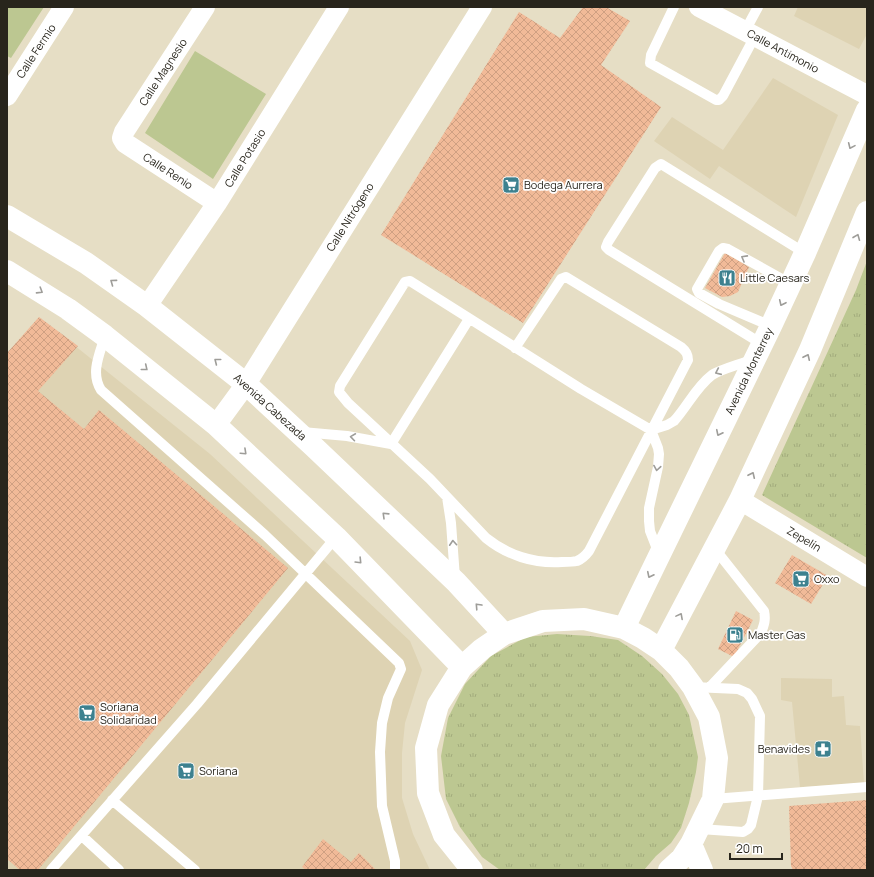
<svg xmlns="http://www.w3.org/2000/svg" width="874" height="877" viewBox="0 0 874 877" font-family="Manrope,sans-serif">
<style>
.built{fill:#ded3b3}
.grass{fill:url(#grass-tufts)}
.park{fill:#bcc791}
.building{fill:url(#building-cross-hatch)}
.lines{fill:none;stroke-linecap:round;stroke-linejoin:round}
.lane{stroke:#fff;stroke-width:10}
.street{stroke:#fff;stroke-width:20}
.secondary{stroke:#fff;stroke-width:22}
.oneway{stroke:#9e9d99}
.labels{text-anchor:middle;stroke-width:3.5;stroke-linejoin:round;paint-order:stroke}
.street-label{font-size:11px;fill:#28251c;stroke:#fff}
.poi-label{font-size:11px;fill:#28251c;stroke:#fff;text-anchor:start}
</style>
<defs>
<pattern id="grass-tufts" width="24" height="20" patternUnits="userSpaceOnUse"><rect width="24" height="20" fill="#bcc791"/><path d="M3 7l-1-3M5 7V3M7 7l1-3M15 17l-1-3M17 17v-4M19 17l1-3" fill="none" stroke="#a2ab7c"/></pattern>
<pattern id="building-cross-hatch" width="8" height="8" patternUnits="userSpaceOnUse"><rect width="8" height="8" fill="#f1ba98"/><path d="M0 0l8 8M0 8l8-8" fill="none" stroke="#cfa082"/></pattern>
</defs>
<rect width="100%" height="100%" fill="#e6dec5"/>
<!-- built -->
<path class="built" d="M798 7H867V34L859 49 794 16Z
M773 78 838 115 796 217 719 166 710 179 654 141 672 117 723 150Z
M39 317 210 454 410 641 422 670 405 723 402 753V798L413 834 430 870H7V354Z
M781 678 832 679V697L844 696 846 725 860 726 864 783 800 787 792 702 781 700Z"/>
<!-- grass -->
<path class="grass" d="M867 261V558L762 495 856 290Z
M557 634 590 636 618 640 642 656 662 674 678 694 689 715 698 757 696 772 689 803 681 828 671 843 656 856 644 870H500L482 857 460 827 446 799 441 756 448 718 465 684 491 656 526 637Z"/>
<!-- park -->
<path class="park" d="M7 7H44L11 58 7 56Z
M195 51 266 94 213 179 145 133Z"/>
<!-- building -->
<path class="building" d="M583 7H606L630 21 601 65 661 107 523 323 381 235 519 12 560 38Z
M725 253 749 267 738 292 730 296 722 297 705 288Z
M39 317 78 346 38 391 84 429 99 410 288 568 38 870H20L7 859V353Z
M792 555 828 576 811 604 775 583Z
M736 611 753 620 734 657 718 649Z
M867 800V870H793L791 866 789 806Z
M323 839 351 862 359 853 376 870H306L302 867Z"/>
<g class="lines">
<!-- lane -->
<path class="lane" d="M674 7 651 55 650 63 716 100H719L723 96 755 36
M745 31 758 7
M771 326 719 304 699 293 697 289 719 251 723 248 728 249 791 284
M105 336C100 353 90 373 101 390L265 535 399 663 401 669 388 698 382 723 380 752 382 806 395 861V870
M762 344 609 250 606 247 608 242 655 168 661 164 805 253
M515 348 561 279 566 277 681 347C686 351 688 354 688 360L589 551C586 555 582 559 577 561 573 562 567 562 562 562 534 564 507 555 486 538L430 479 348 403 339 392 340 386 405 282 410 281 581 389 651 430 658 448 659 454 658 467 649 508V521L650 531 659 554
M651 430 667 425 674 421C687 407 696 387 712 375 721 369 742 364 753 359
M302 432 347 436 391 444
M391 444 469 319
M447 497 451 523 455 578
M693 687 738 689 747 693 752 699 760 716 758 796 751 825 748 829 743 832 700 829
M710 687 761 633C764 625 766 620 764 611L715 549
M713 799 867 787
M112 800 195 870
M82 836 119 870
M51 870 197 704 336 537"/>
<!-- street -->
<path class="street" d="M205 7 124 132 122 138 125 143 217 203
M699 7 867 95
M7 96 64 7
M147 306 217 203 339 7
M216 425 246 384 482 7
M740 500 867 577"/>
<!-- secondary -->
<path class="secondary" d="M7 216 86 263 147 306 246 384 313 446 456 582 504 634
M7 271 68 309 105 336 216 425 336 537 462 667
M624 628 771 326 805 253 867 110
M661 650 740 500 810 350 867 212
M691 844 702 870
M472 870 444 835 428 793 426 748 438 705 462 667 482 649 504 634 543 621 584 619 624 628 643 638 661 650 679 668 693 687 709 717 717 758 713 799 691 844 682 858 669 870"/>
</g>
<!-- one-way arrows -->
<defs><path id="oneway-chevron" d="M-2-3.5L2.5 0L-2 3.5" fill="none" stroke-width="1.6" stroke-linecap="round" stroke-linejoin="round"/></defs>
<g class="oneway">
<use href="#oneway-chevron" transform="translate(851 146) rotate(114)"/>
<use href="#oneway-chevron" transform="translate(857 237) rotate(-68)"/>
<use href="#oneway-chevron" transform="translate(744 258) rotate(-151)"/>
<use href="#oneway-chevron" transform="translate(113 282) rotate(-144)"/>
<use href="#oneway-chevron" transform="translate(40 291) rotate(32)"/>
<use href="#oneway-chevron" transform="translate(782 303) rotate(115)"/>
<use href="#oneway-chevron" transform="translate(807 357) rotate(-65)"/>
<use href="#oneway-chevron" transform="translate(217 361) rotate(-142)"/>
<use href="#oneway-chevron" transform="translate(145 368) rotate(39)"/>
<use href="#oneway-chevron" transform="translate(718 372) rotate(156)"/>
<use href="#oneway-chevron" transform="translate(719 433) rotate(116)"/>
<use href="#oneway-chevron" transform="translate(353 437) rotate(-172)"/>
<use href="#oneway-chevron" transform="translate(244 452) rotate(43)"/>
<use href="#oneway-chevron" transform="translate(657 468) rotate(99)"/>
<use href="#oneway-chevron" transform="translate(752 475) rotate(-65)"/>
<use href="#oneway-chevron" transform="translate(385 515) rotate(-136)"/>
<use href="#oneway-chevron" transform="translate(453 543) rotate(-94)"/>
<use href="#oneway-chevron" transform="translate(359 561) rotate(46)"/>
<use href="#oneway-chevron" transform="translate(650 575) rotate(116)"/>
<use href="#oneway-chevron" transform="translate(478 606) rotate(-133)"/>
<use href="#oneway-chevron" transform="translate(680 616) rotate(-62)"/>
</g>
<!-- icons -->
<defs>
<g id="supermarket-square" transform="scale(0.9)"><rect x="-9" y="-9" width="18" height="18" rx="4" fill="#3d818f" stroke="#fff"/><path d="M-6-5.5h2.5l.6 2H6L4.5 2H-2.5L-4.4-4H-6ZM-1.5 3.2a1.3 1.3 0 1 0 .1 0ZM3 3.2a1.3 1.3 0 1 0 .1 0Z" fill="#fff"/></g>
<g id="restaurant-square" transform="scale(0.9)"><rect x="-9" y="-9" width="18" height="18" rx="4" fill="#3d818f" stroke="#fff"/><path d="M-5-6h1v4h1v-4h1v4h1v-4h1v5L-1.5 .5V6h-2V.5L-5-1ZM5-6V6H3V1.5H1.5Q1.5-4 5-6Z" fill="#fff"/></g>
<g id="fuel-square" transform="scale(0.9)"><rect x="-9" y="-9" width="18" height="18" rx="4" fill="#3d818f" stroke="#fff"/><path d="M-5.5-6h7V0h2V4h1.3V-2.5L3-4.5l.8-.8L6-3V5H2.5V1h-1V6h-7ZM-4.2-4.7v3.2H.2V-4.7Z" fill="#fff"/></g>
<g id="pharmacy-square" transform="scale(0.9)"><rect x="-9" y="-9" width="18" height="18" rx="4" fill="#3d818f" stroke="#fff"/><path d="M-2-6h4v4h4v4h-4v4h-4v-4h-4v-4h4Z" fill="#fff"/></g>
</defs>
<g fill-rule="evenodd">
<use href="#supermarket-square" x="511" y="185"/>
<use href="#restaurant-square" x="727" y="278"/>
<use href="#supermarket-square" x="801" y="579"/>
<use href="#fuel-square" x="735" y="635"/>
<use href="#supermarket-square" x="87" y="713"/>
<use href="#pharmacy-square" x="823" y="749"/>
<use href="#supermarket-square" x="186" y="771"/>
</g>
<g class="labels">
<!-- street labels -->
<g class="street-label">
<text transform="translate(36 51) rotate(-57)" y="4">Calle Fermio</text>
<text transform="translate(783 51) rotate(28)" y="4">Calle Antimonio</text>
<text transform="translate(163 72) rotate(-57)" y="4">Calle Magnesio</text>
<text transform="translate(245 158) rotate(-58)" y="4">Calle Potasio</text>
<text transform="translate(168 171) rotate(33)" y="4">Calle Renio</text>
<text transform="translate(350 217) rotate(-58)" y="4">Calle Nitrógeno</text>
<text transform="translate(749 371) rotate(-64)" y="4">Avenida Monterrey</text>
<text transform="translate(270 407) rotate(42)" y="4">Avenida Cabezada</text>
<text transform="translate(804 539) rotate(31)" y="4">Zepelín</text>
</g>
<!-- poi labels -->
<g class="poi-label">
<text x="524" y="189">Bodega Aurrera</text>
<text x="740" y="282">Little Caesars</text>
<text x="814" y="583">Oxxo</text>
<text x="748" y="639">Master Gas</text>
<text x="100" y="711">Soriana<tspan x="100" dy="13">Solidaridad</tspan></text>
<text x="810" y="753" text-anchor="end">Benavides</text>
<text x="199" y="775">Soriana</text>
</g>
</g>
<!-- border -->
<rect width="874" height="877" fill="none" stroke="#28251c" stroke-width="16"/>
<!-- scale -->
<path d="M730 853v6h52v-6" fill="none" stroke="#28251c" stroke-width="2"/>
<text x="736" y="853" font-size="12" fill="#28251c" stroke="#ffffff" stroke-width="3" paint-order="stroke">20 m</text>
</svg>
